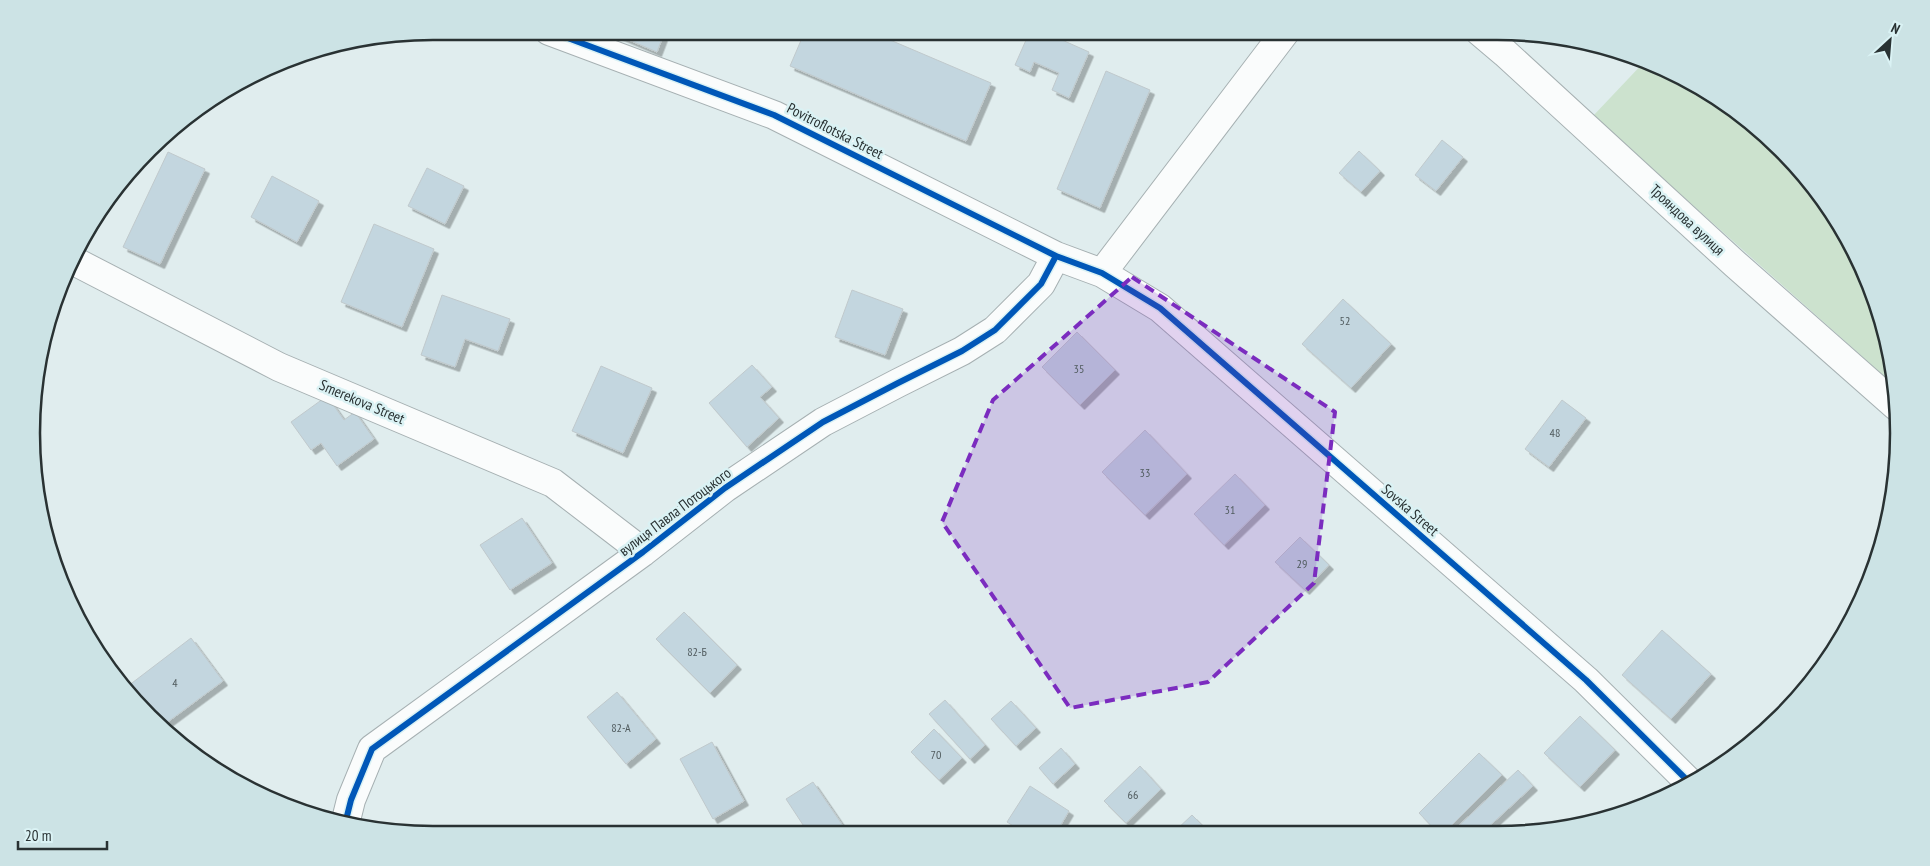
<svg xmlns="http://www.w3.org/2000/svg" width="1930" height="866" viewBox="0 0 1930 866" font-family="'PT Sans Narrow',sans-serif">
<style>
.green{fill:#cce2ce}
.building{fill:#c3d6df;stroke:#c0c9cc;filter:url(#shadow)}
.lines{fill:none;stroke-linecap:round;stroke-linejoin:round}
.street-casing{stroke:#a6b0b2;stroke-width:30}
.street{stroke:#fafcfc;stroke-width:28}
.cycleway-casing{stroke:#daf2f4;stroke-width:9}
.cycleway{stroke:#0057b8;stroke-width:6}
.marked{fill:#7b2cbf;fill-opacity:0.2;stroke:#7b2cbf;stroke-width:4;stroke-dasharray:10 6;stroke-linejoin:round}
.labels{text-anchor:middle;stroke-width:5;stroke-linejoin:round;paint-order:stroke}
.number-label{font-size:12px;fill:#505b5e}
.street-label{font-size:15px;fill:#293233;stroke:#daf2f4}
.rim{fill:none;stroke:#293233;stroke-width:2.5}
</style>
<defs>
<filter id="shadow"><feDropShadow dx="4.5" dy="4.5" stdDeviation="0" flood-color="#0004"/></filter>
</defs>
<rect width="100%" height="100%" fill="#e0edee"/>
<!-- green -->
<path class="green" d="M1646 60 1720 99 1781 149 1831 210 1868 279 1891 354 1894 385 1593 116Z"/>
<!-- building -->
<path class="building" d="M608 31H665L657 52Z
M805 31H869L991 83 966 141 790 66Z
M1030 31H1042L1089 52 1069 98 1052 90 1059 73 1034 62 1030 72 1015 65Z
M1106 71 1150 90 1100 208 1057 189Z
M1442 140 1463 157 1436 191 1415 175Z
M1359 151 1380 171 1361 192 1339 173Z
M168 152 205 169 160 264 123 247Z
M427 168 464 186 445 224 408 206Z
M272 176 319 201 297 242 251 217Z
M374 224 434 249 402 327 341 302Z
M852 290 903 309 885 355 835 337Z
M442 295 510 319 498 351 465 339 455 367 421 355Z
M1343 299 1391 344 1351 388 1302 344Z
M1077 332 1115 370 1080 405 1042 367Z
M752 365 772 387 760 397 779 418 747 447 709 403Z
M601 366 652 388 623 453 572 431Z
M327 396 344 420 355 412 374 439 337 466 321 443 311 450 291 422Z
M1562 400 1586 418 1549 467 1525 449Z
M1145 430 1187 474 1145 515 1102 472Z
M1235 474 1265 505 1224 545 1194 514Z
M522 518 552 563 510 590 480 545Z
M1300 537 1329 565 1305 590 1275 562Z
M684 612 737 665 710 693 656 639Z
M1662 630 1711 674 1671 719 1622 675Z
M191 638 223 681 161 727 128 686Z
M617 692 656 739 626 764 587 717Z
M945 700 985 745 970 759 929 714Z
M1011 701 1036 728 1016 746 991 719Z
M1580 716 1615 750 1580 787 1544 753Z
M934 729 962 758 939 780 911 752Z
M712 742 744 801 713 819 680 759Z
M1061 748 1075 764 1053 784 1039 768Z
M1479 753 1502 775 1445 832H1437L1419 813Z
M1140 766 1161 789 1126 823 1104 801Z
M1518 770 1533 786 1484 831 1452 832Z
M813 782 848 833 809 834 786 799Z
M1030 786 1069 811 1056 833H1024L1007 822Z
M1192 815 1209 832H1174Z
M1576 818 1580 823 1566 827Z
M530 827 536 834H521Z"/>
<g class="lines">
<!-- street casing -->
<g class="street-casing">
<path id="street" d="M549 31 774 115 1056 256 1102 273 1160 308 1586 680 1689 782
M1479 31 1505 53 1735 264 1896 406
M74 261 279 367 553 483 643 552
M1102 273 1286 31
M345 824 351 800 372 749 643 552 725 488 823 422 898 383 962 351 995 330 1041 284 1056 256"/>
</g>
<!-- street -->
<use href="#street" class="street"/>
<!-- cycleway casing -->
<g class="cycleway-casing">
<path id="cycleway" d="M549 31 774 115 1056 256 1102 273 1160 308 1586 680 1689 782
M345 824 351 800 372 749 643 552 725 488 823 422 898 383 962 351 995 330 1041 284 1056 256"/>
</g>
<!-- cycleway -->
<use href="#cycleway" class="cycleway"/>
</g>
<!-- marked area -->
<path class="marked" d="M1132 277 1335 412 1314 583 1208 682 1070 708 942 522 993 400Z"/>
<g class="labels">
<!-- number labels -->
<g class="number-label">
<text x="1345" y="325">52</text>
<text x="1079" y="373">35</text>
<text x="1555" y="437">48</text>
<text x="1145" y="477">33</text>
<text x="1230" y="514">31</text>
<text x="1302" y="568">29</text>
<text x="697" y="656">82-Б</text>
<text x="175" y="687">4</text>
<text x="621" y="732">82-А</text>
<text x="936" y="759">70</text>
<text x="1133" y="799">66</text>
</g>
<!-- street labels -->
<g class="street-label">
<text transform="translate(835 131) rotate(27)" y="5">Povitroflotska Street</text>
<text transform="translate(1687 220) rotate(43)" y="5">Трояндова вулиця</text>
<text transform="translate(362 402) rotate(23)" y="5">Smerekova Street</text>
<text transform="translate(1410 510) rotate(41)" y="5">Sovska Street</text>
<text transform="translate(675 512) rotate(-37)" y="5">вулиця Павла Потоцького</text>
</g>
</g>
<!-- crop -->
<path d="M0 0H1930V866H0ZM433 40H1497A393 393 0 0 1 1890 433V433A393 393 0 0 1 1497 826H433A393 393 0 0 1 40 433V433A393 393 0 0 1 433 40Z" fill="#cce3e5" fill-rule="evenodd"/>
<path class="rim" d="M433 40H1497A393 393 0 0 1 1890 433V433A393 393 0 0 1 1497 826H433A393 393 0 0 1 40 433V433A393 393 0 0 1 433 40Z"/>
<!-- north arrow -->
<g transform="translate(1890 40) rotate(26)" stroke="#daf2f4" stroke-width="4" paint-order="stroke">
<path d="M0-4L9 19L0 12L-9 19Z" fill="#293233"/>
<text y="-8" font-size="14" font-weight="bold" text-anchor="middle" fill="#293233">N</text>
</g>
<!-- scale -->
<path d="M18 841v8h89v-8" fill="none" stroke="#293233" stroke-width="2.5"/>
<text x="25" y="841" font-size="15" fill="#293233" stroke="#daf2f4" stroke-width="4" paint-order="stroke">20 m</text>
</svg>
